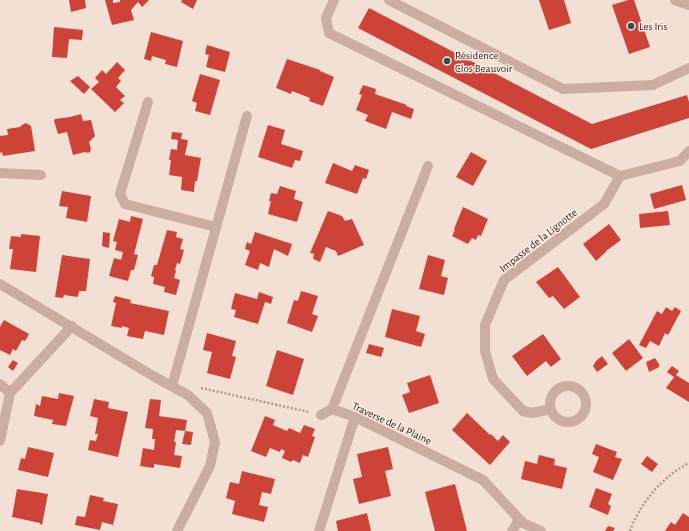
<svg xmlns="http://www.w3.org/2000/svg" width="689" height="531" viewBox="0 0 689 531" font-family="'Alegreya Sans',sans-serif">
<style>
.building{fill:#ce4337}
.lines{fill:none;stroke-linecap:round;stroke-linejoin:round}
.path{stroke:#b6978b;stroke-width:2.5;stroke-dasharray:2 2;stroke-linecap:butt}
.minor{stroke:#cbada1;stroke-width:10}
.poi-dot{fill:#185852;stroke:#faebe2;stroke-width:1.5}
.labels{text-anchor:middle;stroke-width:3;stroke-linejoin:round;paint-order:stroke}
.poi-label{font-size:11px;fill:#342724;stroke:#faebe2;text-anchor:start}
.street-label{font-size:11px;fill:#342724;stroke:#faebe2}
</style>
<rect width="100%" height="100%" fill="#f2e0d5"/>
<!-- building -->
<path class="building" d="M69 0H85L86 8 71 12Z
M105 0H113V3L120 2V0H149L142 7 138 2 131 10 134 20 112 25Z
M182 0H197L193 9 181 2Z
M539 0H564L571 23 549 30Z
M628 0H634L650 47 629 54 612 5Z
M369 8 592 124 687 95 689 102V118L591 149 358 28Z
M54 27 83 30 82 40 69 39 67 58 52 57Z
M151 32 183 41 177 67 165 64 166 60 152 56 151 61 144 59Z
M207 45 230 52 225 72 206 67 209 55 205 54Z
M287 59 320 70V71L334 77 323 106 309 101 310 98 292 91 291 94 276 88Z
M117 62 125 70 118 78 121 81 116 87 125 96 120 100 124 103 115 112 91 89 99 82 95 78 102 70 106 74Z
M200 74 220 80 210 115 195 111 197 103 192 101Z
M78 76 90 87 84 94 70 81Z
M363 85 376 89 375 94 407 105 406 106 414 109 411 119 392 112 386 129 365 121 368 115 356 110 362 95 359 94Z
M81 114 83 121 91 120 95 136 89 142 91 149 90 152 88 153 85 152 73 155 67 132 58 134 54 121 55 119 70 117Z
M26 123 31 126 35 151 3 156 2 152 0 153V136L8 135 7 129 20 127 22 125Z
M268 125 285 130 281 144 303 151 300 161 295 160 292 168 258 157Z
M172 132 182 133 181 139 188 140 185 155 201 158 197 181H195L194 192 181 190 182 177 169 175 171 160H169L171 149 177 150 178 140 171 139Z
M471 152 487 161 473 186 456 177Z
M333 163 352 171 355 165 369 170 366 179 363 178 357 194 325 183Z
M682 185 686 200 654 209 650 194Z
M280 186 296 191 294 199 303 202 297 222 268 214 271 201H269L271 193 277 194Z
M62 191 91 196 87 222 66 218 68 207 59 206Z
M463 207 488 219 481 236 478 235 476 240 472 238 468 244 452 236 455 230 454 229Z
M328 211 342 216 345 221 352 219 364 245 338 256 336 251 326 247 320 262 313 259 314 254 310 253Z
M668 211 670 225 640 228 639 214Z
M131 216 143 219 134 254 138 255 134 270H131L128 281 109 276 114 258 121 260 123 252 115 250 117 242 113 241 119 219 130 222Z
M609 224 621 240 606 251V252L596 261 583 244Z
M167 230 177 232 176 237 183 239 180 249 184 250 180 264 177 263 175 270 176 271 174 278 180 280 176 295 164 292 165 287 153 284 154 277 151 276 154 265H157Z
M103 232 110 233 109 248 102 246Z
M255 232 292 244 288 256 274 249 269 267 260 263 258 270 245 265 250 251 245 249 247 242 251 244Z
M21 234 40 236 36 272 10 269 13 249H9L11 236 21 237Z
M62 255 90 259 86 291H79L78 297 64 295 63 298 55 297Z
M428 255 445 260 441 276 448 278 444 295 419 289Z
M558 267 580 297 564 309 553 296 549 298 536 282Z
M301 291 318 296 312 314 318 316 312 332 287 323 294 300 298 301Z
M259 292 273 297 271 304 265 302 258 324 234 317 236 310 231 309 235 293 257 299Z
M115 296 131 300 130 303 169 311 164 335 145 331 143 339 127 336 129 328 122 326V328L111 326 116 303 113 302Z
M666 307 672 311 675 307 681 311 668 335 665 333 659 346 650 341 646 348 639 345 657 311 662 314Z
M392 309 420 316 416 331 425 334 421 347 385 337Z
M4 320 29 334 25 341 22 340 16 351 13 349 10 355 0 350V327Z
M207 333 236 341 232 356 236 357 230 379 207 373 212 352 203 350Z
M543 334 561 359 551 367 546 361 527 376 512 356Z
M629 339 643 358 626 371 612 353Z
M369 344 384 348 381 357 366 353Z
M277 350 304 359 293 395 266 386Z
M602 356 608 364 597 372 593 366 596 361Z
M655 358 659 364V367L649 372 646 362Z
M13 360 18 363 13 371 8 367Z
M672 366 679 371 676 375 689 383V402L666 388 674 377 667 372Z
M430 375 439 403 409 413 402 395 410 392 407 383Z
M59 393 74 396 66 426 52 424 53 420 34 416 36 404 40 406 42 396 58 399Z
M94 399 109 402 108 408 128 412 118 457 88 450 90 440 96 441 98 434H95L98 418 90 416Z
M150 399 161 400 159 416 187 420 185 431 176 430 174 442H176L174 455 182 456 180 468 154 464V468L140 466 143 448 154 450 155 439H152L153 429 145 428Z
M467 413 490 435 491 434 498 441 503 435 510 442 490 465 452 430Z
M265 416 275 420 273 425 287 431 289 428 300 433 304 425 315 429 312 436 315 437 308 457 303 455 300 463 293 460 291 462 282 458 285 451 281 449 280 452 270 448 266 457 251 451Z
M185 431 193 432 191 445 182 444Z
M596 444 617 452 615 457 622 459 613 480 593 472 599 457 592 454Z
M28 447 54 453 48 477 18 470 21 458 25 459Z
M388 447 393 469 385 471 391 496 359 504 353 479 362 477 357 454Z
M539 455 555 459 554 465 567 468 562 489 521 479 525 461 537 464Z
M647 456 658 464 652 472 641 464Z
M242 471 275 479 271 494 262 492 259 505 268 507 264 522 232 514 235 501 226 498 230 482 239 484Z
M455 484 467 531H435L425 492Z
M596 488 612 494 608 504 611 506 608 515 589 507Z
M17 489 48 494 42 525 40 524V523L12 517Z
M90 495 104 498 103 501 118 504 113 525 102 522 100 530 75 525 77 516 85 517Z
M367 513 371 531H338L336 521Z
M683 513 689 517V531H665L671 522 675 525Z
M608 526 615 528 613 531H605Z"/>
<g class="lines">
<!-- path -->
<path class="path" d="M201 388 309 412
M630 531C640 503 663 476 689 463"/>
<!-- minor -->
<path class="minor" d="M334 0 326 18 329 33 620 176
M389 0 563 89 653 85 689 68
M675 0 689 5
M148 102 120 194 125 204 216 227
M0 173 41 175
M620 176 680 161 689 151
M0 284 153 376 188 395 207 413 215 442 210 466 177 531
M0 384 10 393 0 441
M172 386 247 116
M550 404a18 18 0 1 1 36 0a18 18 0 1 1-36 0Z
M10 393 72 326
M332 409 428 166
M551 409 532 413 523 411 493 379 485 351V325L504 280 604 204 620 176
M321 415 332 409 355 417 483 480 523 523 541 531
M319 531 355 417
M512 531 519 520"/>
</g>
<!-- markers -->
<g class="poi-dot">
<circle cx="631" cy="26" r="4"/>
<circle cx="447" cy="61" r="4"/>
</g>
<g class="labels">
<!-- poi labels -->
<g class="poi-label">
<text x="639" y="30">Les Iris</text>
<text x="455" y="59">Résidence<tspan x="455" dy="13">Clos Beauvoir</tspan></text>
</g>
<!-- street labels -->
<g class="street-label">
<text transform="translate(538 240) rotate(-38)" y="4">Impasse de la Lignotte</text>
<text transform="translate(392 423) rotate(25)" y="4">Traverse de la Plaine</text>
</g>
</g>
</svg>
